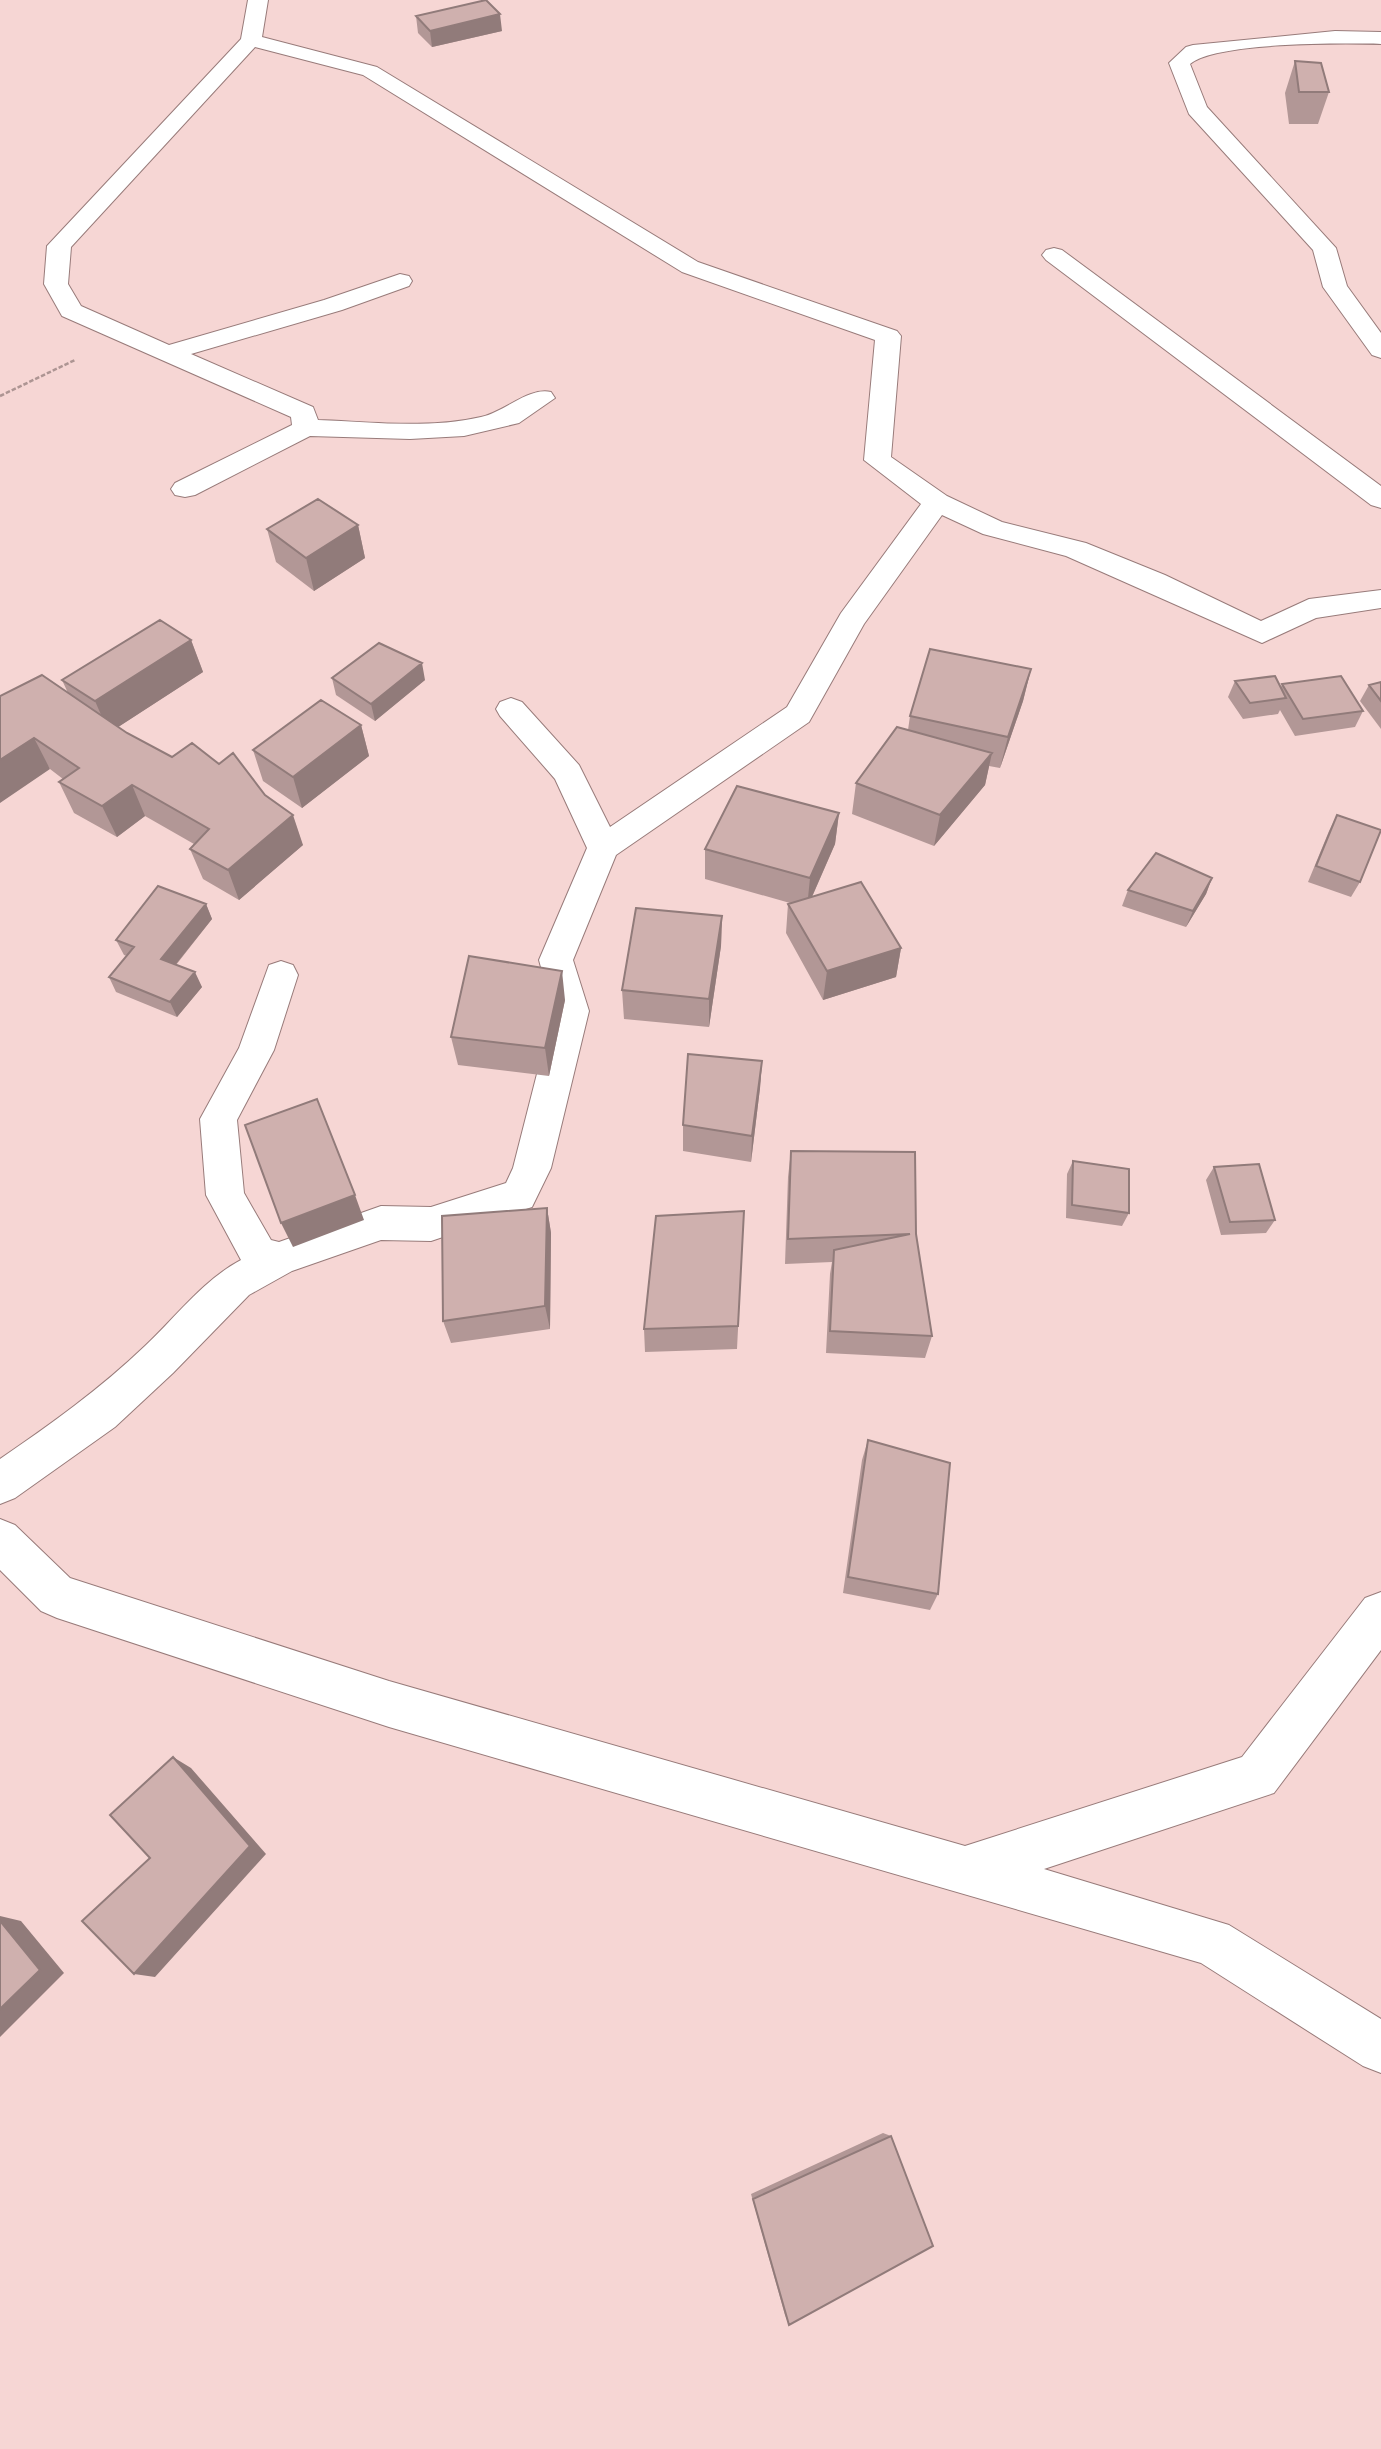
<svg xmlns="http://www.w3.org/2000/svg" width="1381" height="2449" viewBox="0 0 1381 2449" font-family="'Nunito Sans',sans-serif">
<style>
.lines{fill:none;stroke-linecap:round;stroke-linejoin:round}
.street-casing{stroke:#987b7a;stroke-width:2}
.path{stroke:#ad9593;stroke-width:2.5;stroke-dasharray:4.5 2;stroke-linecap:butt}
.street{fill:#fff;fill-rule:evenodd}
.wall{fill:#b29796}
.shaded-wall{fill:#917b7a}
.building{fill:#cfb0ae;stroke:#917b7a;stroke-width:2}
</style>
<rect width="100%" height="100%" fill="#f6d6d4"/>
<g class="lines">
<!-- street casing -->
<g class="street-casing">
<path id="street" d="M248 0H268L262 37 377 67 698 262 897 331 901 336 891 457 947 496 1002 522 1086 543 1165 575 1261 621 1309 599 1381 590V608L1316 618 1262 643 1066 556 983 534 942 515 864 624 809 722 616 855 573 960 589 1011 551 1168 532 1207 431 1241 381 1240 292 1271 249 1295 173 1373 115 1427 15 1498 0 1504V1459C51 1424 100 1389 145 1346 176 1317 203 1280 241 1260L206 1195 200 1119 239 1048 269 965 281 961 293 965 298 975 274 1050 237 1120 244 1193 271 1240 279 1242 381 1206 431 1207 506 1183 513 1168 553 1011 539 960 587 848 555 779 500 716 496 709 500 702 511 698 522 702 579 765 610 827 787 707 841 613 921 504 864 460 875 340 682 272 363 75 255 47 71 247 68 284 81 306 169 345 324 300 400 274 409 276 412 281 409 286 342 310 191 354 313 407 318 420C372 422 429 429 481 417 505 412 528 387 551 392L555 398 519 423 464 436 410 439 310 436 195 495 185 497 175 495 171 489 175 483 292 425 291 417 62 316 44 284 47 246 241 39Z
M1335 31 1381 32V44C1343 43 1216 42 1190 64L1207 107 1336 248 1347 286 1381 333V358L1372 355 1323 287 1313 250 1189 114 1169 63 1186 47 1193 45Z
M1054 248 1062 250 1381 486V508L1371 505 1046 260 1042 255 1046 250Z
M0 1519 15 1525 70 1578 389 1681 965 1846 1242 1757 1365 1598 1381 1592V1650L1274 1793 1044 1869 1229 1925 1381 2019V2073L1363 2066 1201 1963 389 1727 57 1618 41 1611 0 1570Z"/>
</g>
<!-- path -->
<path class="path" d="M0 396 75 360"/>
<!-- street -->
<use href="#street" class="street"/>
</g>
<!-- wall -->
<path class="wall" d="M416 16 502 31 432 47 418 33Z
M1295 61 1329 92 1318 124H1289L1285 93Z
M358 525 365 558 314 591 276 562 267 529Z
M191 640 203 672 118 727 303 845 239 900 203 879 190 849 194 844 145 816 117 837 74 813 59 782 63 779 50 769 0 696 68 693 62 680Z
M1031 669 1023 701 1000 768 989 766 985 785 934 846 852 814 856 783 908 730 910 716Z
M332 678 425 680 375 721 336 695Z
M1235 681 1281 687 1282 684 1363 711 1355 727 1295 736 1280 710 1278 714 1243 719 1228 697Z
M1381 682V729L1360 701 1369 685Z
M361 725 369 756 302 808 263 781 253 750Z
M839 813 835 844 812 897 901 948 896 977 823 1000 786 933 788 904 790 903 705 879V849Z
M1337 815 1360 882 1351 897 1308 882 1329 831Z
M1212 878 1206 894 1186 927 1122 906 1128 890Z
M206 904 212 919 176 965 202 987 177 1017 116 992 109 977 127 956 124 955 116 940Z
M722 916 721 946 709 1027 624 1019 622 990Z
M565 1000 549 1076 458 1065 451 1037Z
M762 1061 760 1088 751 1162 683 1151V1125Z
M791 1151 916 1234 932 1336 925 1358 826 1353 830 1274 832 1262 785 1264 788 1177Z
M1073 1161 1129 1213 1122 1226 1066 1218 1067 1174Z
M1214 1167 1275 1220 1266 1233 1221 1235 1206 1180Z
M547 1208 551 1233 550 1329 451 1343 443 1321Z
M744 1211 737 1349 645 1352 644 1329Z
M868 1440 938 1594 930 1610 843 1593 862 1460Z
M883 2133 891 2136 789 2325 785 2315 751 2194Z"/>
<!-- shaded-wall -->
<path class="shaded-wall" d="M500 14 502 31 432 47 430 31Z
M358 525 365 558 314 591 306 558Z
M191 640 203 672 109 733 95 701Z
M422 663 425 680 375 721 371 704Z
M1031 669 1023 701 1000 768 1008 737Z
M361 725 369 756 302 808 293 777Z
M34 738 50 769 0 803V760Z
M992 753 985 785 934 846 940 815Z
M132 785 145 816 117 837 102 806Z
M839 813 835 844 807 908 810 878Z
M293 815 303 845 239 900 228 870Z
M1212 878 1206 894 1186 927 1193 911Z
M206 904 212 919 168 974 161 959Z
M722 916 721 946 709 1027V999Z
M901 948 896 977 823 1000 827 971Z
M562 971 565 1000 549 1076 545 1048Z
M195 972 202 987 177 1017 170 1002Z
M762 1061 760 1088 751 1162 752 1136Z
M355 1195 364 1220 293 1247 281 1223Z
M547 1208 551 1233 550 1329 545 1306Z
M173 1757 191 1768 266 1854 155 1977 134 1974Z
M0 1916 21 1921 64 1973 0 2037Z"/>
<!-- building -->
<path class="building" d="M486 0 500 14 430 31 416 16Z
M1295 61 1321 63 1329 92H1299Z
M318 499 358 525 306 558 267 529Z
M160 620 191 640 95 701 62 680Z
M379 643 422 663 371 704 332 678Z
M930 649 1031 669 1008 737 910 716Z
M42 675 127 733 172 757 192 743 219 764 233 753 265 795 293 815 228 870 190 849 209 829 132 785 102 806 59 782 79 768 34 738 0 760V696Z
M1275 676 1286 698 1250 703 1235 681Z
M1341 676 1363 711 1303 719 1282 684Z
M1381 682V701L1369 685Z
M321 700 361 725 293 777 253 750Z
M897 727 992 753 940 815 856 783Z
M737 786 839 813 810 878 705 849Z
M1337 815 1381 830 1360 882 1316 866Z
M1156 853 1212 878 1193 911 1128 890Z
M861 882 901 948 827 971 788 904Z
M158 886 206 904 161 959 195 972 170 1002 109 977 134 947 116 940Z
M636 908 722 916 709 999 622 990Z
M469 956 562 971 545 1048 451 1037Z
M688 1054 762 1061 752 1136 683 1125Z
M317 1099 355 1195 281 1223 245 1125Z
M791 1151 915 1152 916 1234 932 1336 830 1331 834 1250 910 1234 788 1239Z
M1073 1161 1129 1169V1213L1072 1205Z
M1259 1164 1275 1220 1230 1222 1214 1167Z
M547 1208 545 1306 443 1321 442 1216Z
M744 1211 738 1326 644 1329 656 1216Z
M868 1440 950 1463 938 1594 848 1577Z
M173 1757 250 1846 134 1974 82 1921 150 1858 110 1815Z
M0 1921 40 1970 0 2009Z
M891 2136 933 2246 789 2325 753 2199Z"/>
</svg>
